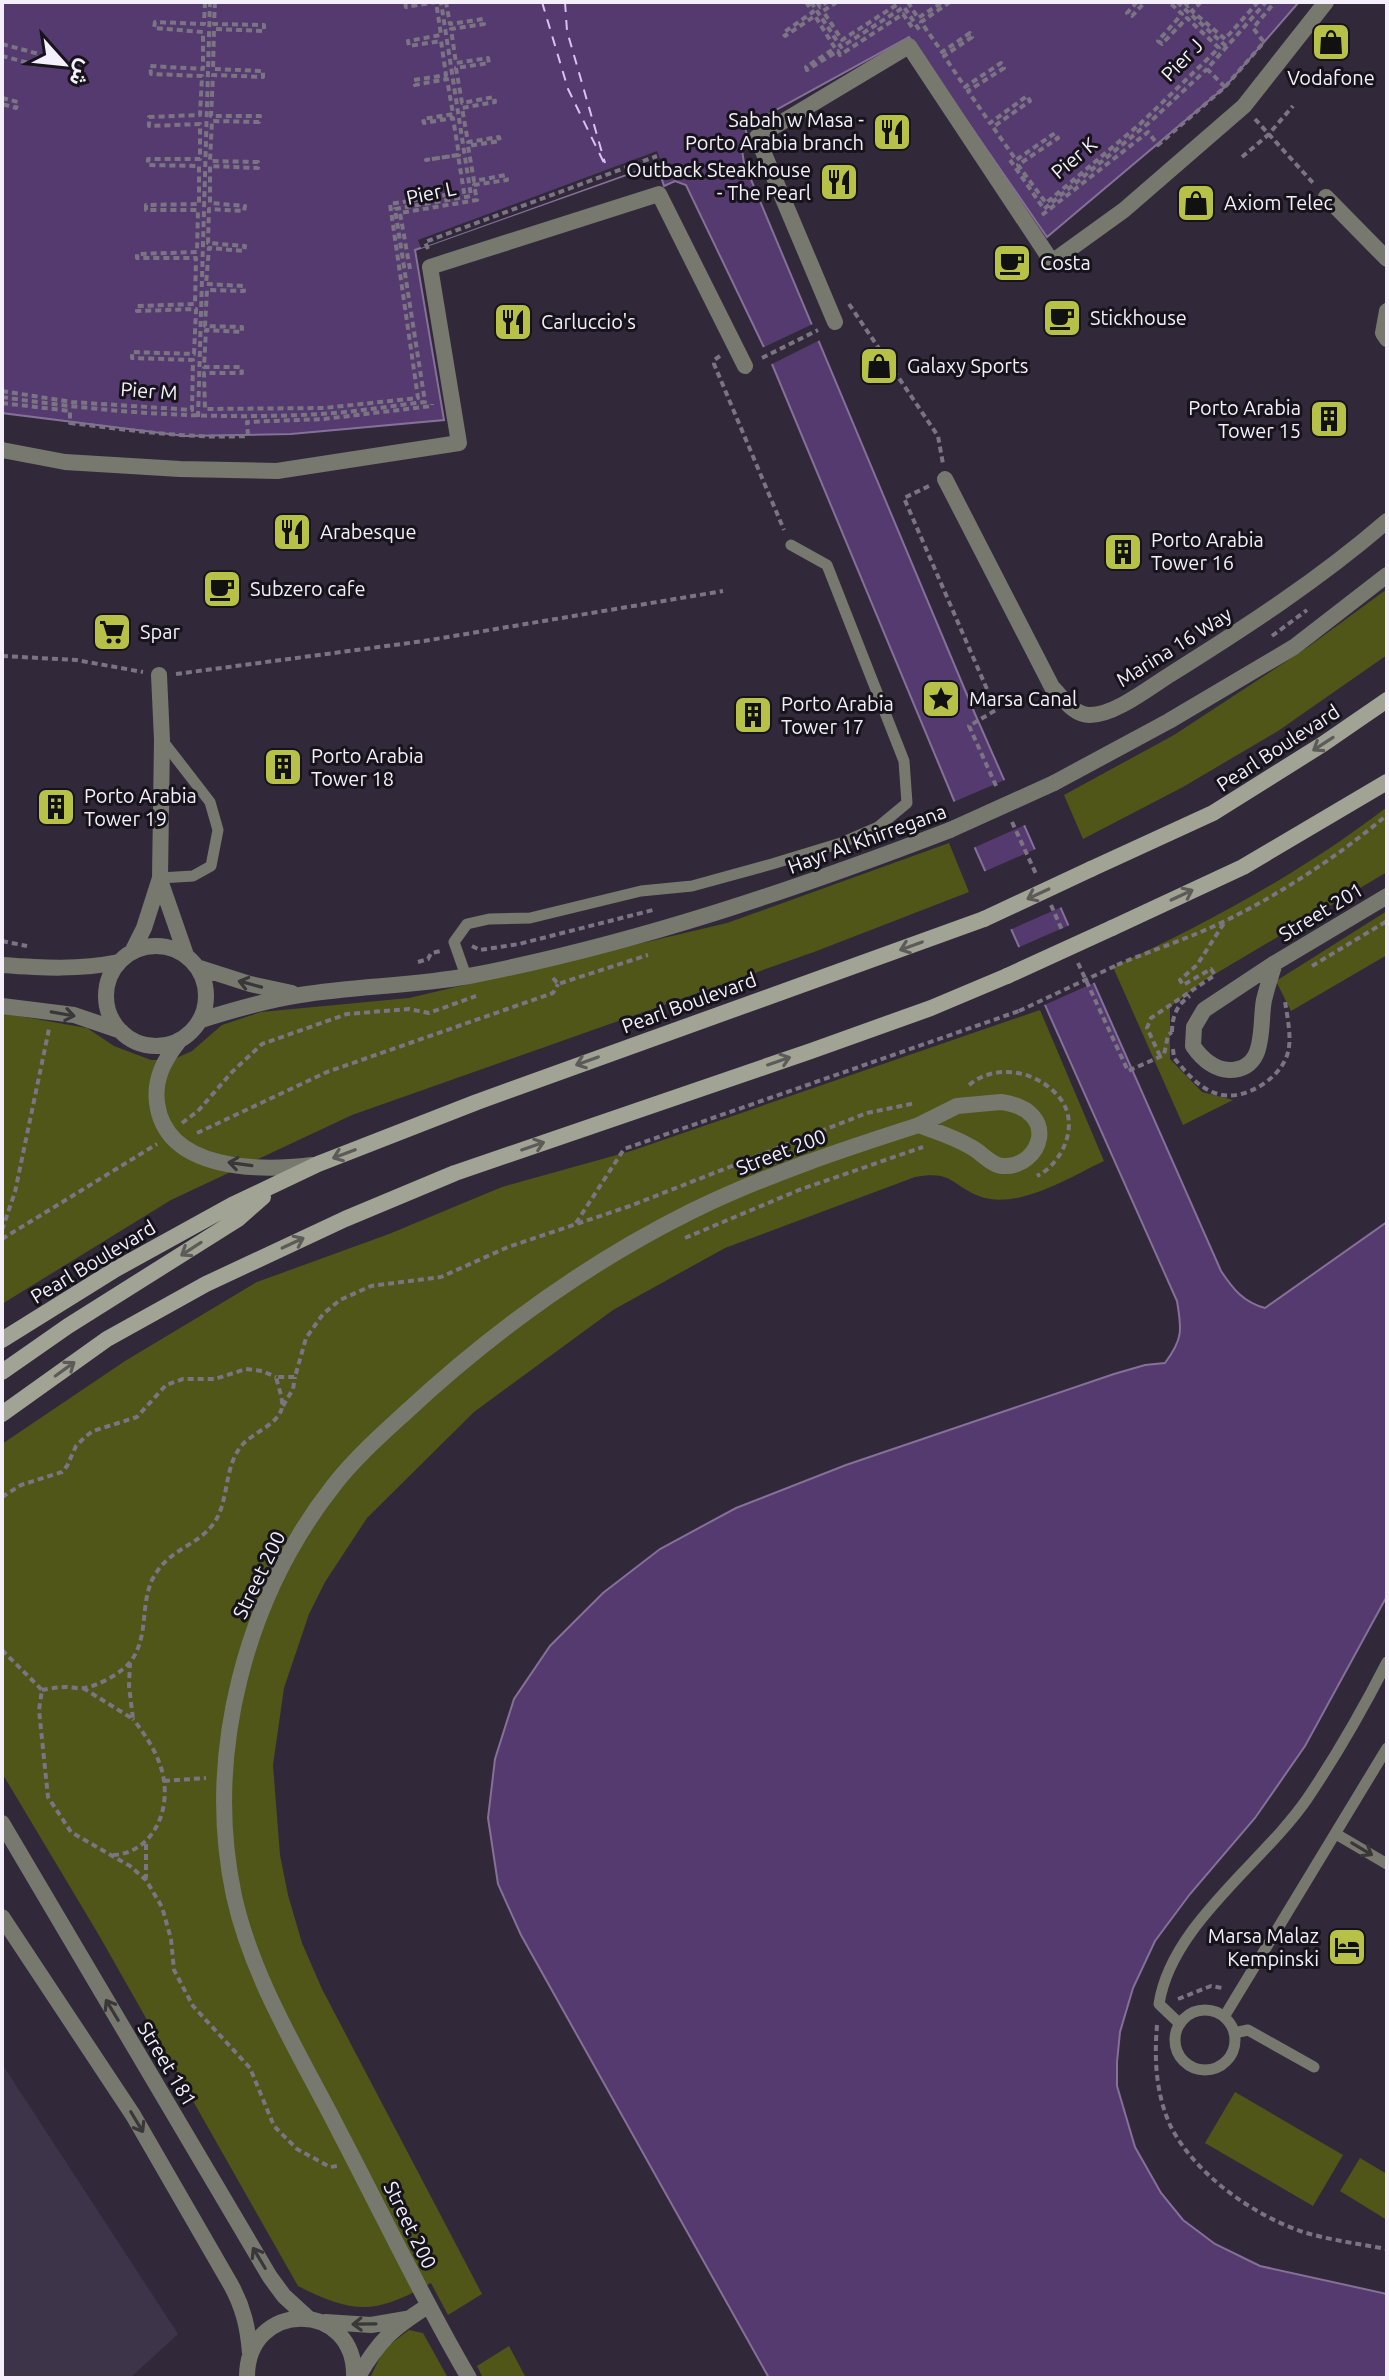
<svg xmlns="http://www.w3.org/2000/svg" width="1389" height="2380" viewBox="0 0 1389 2380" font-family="Ubuntu,Vazirmatn,sans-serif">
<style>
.built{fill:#3e344a}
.green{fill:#505518}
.water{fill:#543a6e;stroke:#847098;stroke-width:2}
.pier{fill:#31293a}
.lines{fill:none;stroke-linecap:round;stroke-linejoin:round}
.ferry{stroke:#d9c2f3;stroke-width:2;stroke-dasharray:10 8;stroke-linecap:butt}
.path{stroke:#7b7483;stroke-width:4;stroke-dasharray:6 4;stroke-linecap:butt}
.service{stroke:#77796f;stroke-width:11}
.pedestrian{stroke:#77796f;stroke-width:16}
.minor{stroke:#77796f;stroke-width:16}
.secondary{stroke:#a1a394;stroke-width:16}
.path-bridge{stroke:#7b7483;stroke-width:4;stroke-dasharray:6 4;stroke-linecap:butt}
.minor-bridge{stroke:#77796f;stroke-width:16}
.secondary-bridge{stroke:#a1a394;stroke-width:16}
.oneway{stroke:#5c5b58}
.oneway2{stroke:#393738}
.labels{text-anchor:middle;stroke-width:6;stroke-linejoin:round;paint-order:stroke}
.street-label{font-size:20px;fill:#f4effa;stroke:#17131b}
.poi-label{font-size:20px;fill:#f4effa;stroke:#17131b;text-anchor:start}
</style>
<rect width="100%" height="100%" fill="#31293a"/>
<!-- built -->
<path class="built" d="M2 2064 178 2334 130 2378H2Z"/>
<!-- green -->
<path class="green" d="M1387 589V655L1278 731 1183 787 1083 839 1064 795 1174 735 1308 647Z
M1387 807V872L1205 980 1170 1007V1059L1202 1092 1233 1100 1183 1125 1113 967C1208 923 1304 871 1387 807Z
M949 843 969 892 814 952 352 1115 171 1200 2 1304V1013L87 1028 114 1046 151 1060H172L192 1051 222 1025 261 1012 409 998 727 923Z
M1387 911V955L1291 1011 1276 981Z
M1040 1010 1104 1161C1070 1177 1017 1211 979 1196 950 1184 952 1170 915 1177L725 1248 613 1310 474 1412 367 1518 325 1582 309 1614 284 1688 273 1765 280 1855 288 1895 302 1943 322 1989 482 2294 448 2315 431 2283C376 2314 355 2315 298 2286L100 1937 2 1773V1444L125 1361 257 1282 389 1234 502 1187 631 1151Z
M1235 2092 1343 2155 1313 2206 1205 2143Z
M1360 2158 1387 2174V2220L1340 2191Z
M409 2330 423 2333 448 2378H370L384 2349Z
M509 2346 526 2378H483L477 2366Z"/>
<!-- water -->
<path class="water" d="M2 2H1299L1225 87 1047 237 909 37 745 127 749 144 742 150 744 163 975 714 1221 1271C1233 1289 1243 1302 1265 1308L1387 1222V1596L1305 1746 1255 1818 1190 1894 1155 1941 1133 1988 1120 2032 1117 2062V2086L1135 2147 1161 2193 1183 2220 1215 2244 1260 2266 1387 2294V2378H769L521 1935 498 1884 488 1818 495 1759 514 1699 550 1646 603 1593 660 1549 736 1508 846 1465 1114 1374 1145 1365 1165 1363C1183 1339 1182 1330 1177 1301L958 810 772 364 686 185 675 181 664 186 657 164 415 250 444 420 291 434 185 436 2 413Z"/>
<!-- pier -->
<path class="pier" d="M657 151 661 162 657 163 421 248 418 240Z
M815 323 822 339 768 366 760 349Z
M1007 779 1027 824 971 849 951 803Z
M1038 848 1064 906 1007 931 981 873Z
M1072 924 1098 981 1040 1007 1015 949Z"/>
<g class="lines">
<!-- ferry -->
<path class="ferry" d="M542 2 568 89 607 169
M565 2 567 31 605 163"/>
<!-- path -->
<path class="path" d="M215 2 214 24 264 25V31L214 29 213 69 263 71V77L213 75 211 116H260L259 122 212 121 210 161 258 162V168L210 166V203L245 206 244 211 209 209 208 243 245 246 244 251 209 248 206 284 244 286V291L207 290 205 326 242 327V332L206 330 204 367H241L242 373H204L205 409 324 408 418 398 390 204 464 192 458 155 426 160 459 155 453 118 424 123 423 119 453 114 447 79 415 85 414 80 446 75 441 41 409 46 408 41 441 35 436 2 406 7 405 2
M806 2 813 12 783 33 785 36 815 16 835 48 806 67 807 70 838 51 840 55 903 14 912 27
M811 2 841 47 904 7 920 31
M817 2 820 7 827 2
M837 2 823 11 842 40 901 2
M908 2 918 18 943 2
M950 2 921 22 942 52 970 33 972 37 944 56 965 87 1001 63 1004 68 968 91 990 123 1027 96 1030 101 993 127 1016 160 1055 133 1058 138 1018 165 1046 203 1140 124 1219 48 1187 18 1162 44 1158 41 1182 14 1169 2
M1137 2 1127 13 1132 16 1145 2
M1177 2 1227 47
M1184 2 1188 6 1192 2
M1201 2 1192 11 1225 39 1258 2
M2 44 39 54 37 65 2 56
M1225 87 1207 69 1266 2
M2 98 18 102 16 108 2 104
M1255 119 1314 184
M1242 157 1268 135 1293 106
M1010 160 1044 209 1151 121 1207 69
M1042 215 1148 132 1158 145 1225 87 1264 42 1253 28 1275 2
M428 249 425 242 657 156
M410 269 400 213 477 200 474 185 507 180 506 175 474 181 468 146 500 141 499 137 468 142 462 108 495 102 494 97 462 103 456 68 489 63 488 58 456 63 451 29 484 24 483 19 450 24 446 2
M849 304 938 436 943 464
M720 356 714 360V364L784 530
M762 358 818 330
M2 391 72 402 192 410 193 360 132 358V352L194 354 196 309 137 311V306L195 304 196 258H137V254L197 252 198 210H146V205L199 204V166L148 165V159H200V124L149 126V117L200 115 202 76 151 74 150 66 203 69V32L154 28 155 22 204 24 205 2
M2 397C108 413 214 420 321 414 355 412 390 406 425 402L395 209 471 196 441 2
M2 403 70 411V423C130 430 188 439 248 436L247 422 324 419 432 406V404
M198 417 210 2
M929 486 904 498 996 710 969 726 997 788
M1272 636 1307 610
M2 656 76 660 143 672
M176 674 424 641 723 591
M1012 822 1037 876
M1051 905 1062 930
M2 941 27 946
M472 946 480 950 519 944 653 910
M418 962 428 959 431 953 441 951
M1078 963 1128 1071 1164 1055 1168 1035 1172 1032
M1117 965C1145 953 1175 943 1203 931 1266 904 1335 859 1387 815
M1312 966 1387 921
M553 978 558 984 648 955
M1172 1032C1172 1017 1177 1004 1190 996
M1173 1049 1174 1058C1186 1072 1199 1089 1218 1094 1244 1102 1282 1078 1288 1052 1292 1037 1287 1016 1285 1001
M1160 1056 1147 1028 1151 1018 1215 975 1211 969 1183 985 1180 980 1197 965 1226 920
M969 1085C996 1063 1036 1070 1059 1097 1081 1123 1063 1163 1037 1176
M182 1123 198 1111 232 1072 262 1044 347 1014 409 1009 429 1013 476 996
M197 1133 327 1072 553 993 558 984
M576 1223 624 1149 1019 1011
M2 1230 15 1192 49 1029
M685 1238 799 1190 923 1147
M2 1239 157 1144
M283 1406 293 1389 295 1377
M2 1497 21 1485 62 1472 67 1466 76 1446 85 1437 93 1431 137 1417 166 1385 183 1379H215L246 1369 262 1371 276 1377
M2 1650 42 1690 39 1710 48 1797 71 1832 130 1866 146 1880 162 1907 171 1939 174 1970 193 2006 250 2068 274 2126 297 2149 330 2167 337 2166
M83 1688 133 1719 129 1686 130 1663
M42 1690C49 1689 57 1687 66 1687 71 1687 78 1689 84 1688 98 1686 122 1673 131 1661 149 1636 140 1607 152 1580 168 1548 197 1547 214 1523 230 1500 223 1466 243 1444 253 1433 280 1423 282 1407 283 1398 278 1386 276 1377H295L306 1338 323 1314 340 1300 371 1286 441 1277 508 1247 630 1206 867 1113 916 1103
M164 1781 206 1778
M146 1844V1878
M113 1855C150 1853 169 1816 164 1781 161 1758 147 1737 133 1719
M1178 1999 1211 1986 1222 1988
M1157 2025C1154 2060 1156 2095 1171 2127 1196 2175 1253 2215 1303 2232 1330 2240 1359 2244 1387 2249"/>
<!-- service -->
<path class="service" d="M160 878 193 876 211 866 218 830 210 802 162 740
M466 976 454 942 467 924 489 919 530 918 641 891 692 886 772 864 841 843 878 827 907 803 904 761 827 565 791 545
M1336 1834 1387 1864
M1175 2040a30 30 0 1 1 60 0a30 30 0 1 1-60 0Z
M1224 2017 1387 1748
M1180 2024 1159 2004C1171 1925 1262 1864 1307 1799 1336 1756 1363 1709 1387 1662
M1234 2033 1248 2030 1314 2067"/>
<!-- pedestrian -->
<path class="pedestrian" d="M835 322 757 137 909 46 1052 262 1124 210 1244 106 1326 2
M2 450 65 462 180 469 277 471 459 443 430 267 659 194 745 366"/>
<!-- minor -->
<path class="minor" d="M1326 197 1387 259
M1387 311 1383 333 1387 339
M945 479 1052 687C1063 698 1073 715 1090 715 1115 715 1150 687 1171 674 1246 627 1320 579 1387 521
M1054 783 1169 721 1294 647 1387 575
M160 880 186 955
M106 996a50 50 0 1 1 100 0a50 50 0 1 1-100 0Z
M132 952 144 928 160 878 162 740 159 675
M1275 963C1271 975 1267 988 1264 1000 1259 1025 1268 1070 1229 1070 1213 1069 1202 1059 1193 1046L1194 1027 1204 1010Z
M1275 963 1387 896
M2 965C43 968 79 970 119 962
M197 967 250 984 292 993
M2 1006 74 1015 121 1031
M201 1020C233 1010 266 1000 300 995 356 986 413 986 469 976 634 944 794 890 950 830
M179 1041C164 1060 154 1079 157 1103 166 1172 261 1171 312 1165
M1001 1102C1062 1110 1041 1169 1002 1166 991 1165 981 1152 971 1147 955 1137 937 1132 919 1125L957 1106Z
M2 1823 270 2277 284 2296 308 2318
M2 1917 133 2115 231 2285C243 2307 248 2327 250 2353
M325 2322 371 2325 406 2319
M247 2378C246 2299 357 2299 354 2378
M357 2378C379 2341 391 2329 428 2306
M469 2378C422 2298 383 2215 340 2133 301 2056 253 1981 234 1896 204 1755 245 1598 334 1485 354 1459 380 1436 405 1413 490 1334 587 1263 692 1211 766 1175 841 1150 919 1125"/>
<!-- secondary -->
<path class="secondary" d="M1091 869 1213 813 1323 744 1387 700
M1112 928 1243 867 1387 782
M2 1340 116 1269 232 1205 318 1164 477 1102 984 919
M2 1372 68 1326 238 1219 263 1197
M2 1414 107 1339 206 1284 345 1219 455 1173 811 1051 931 1008 1007 976"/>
<!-- path-bridge -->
<path class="path-bridge" d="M1019 1011 1117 965"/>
<!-- minor-bridge -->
<path class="minor-bridge" d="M950 830 1054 783"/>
<!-- secondary-bridge -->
<path class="secondary-bridge" d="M984 919 1091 869
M1007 976 1112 928"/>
</g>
<!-- one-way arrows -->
<defs><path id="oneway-shaft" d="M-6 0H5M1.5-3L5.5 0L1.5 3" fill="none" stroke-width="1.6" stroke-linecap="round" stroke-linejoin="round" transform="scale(2)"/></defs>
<g class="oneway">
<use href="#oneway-shaft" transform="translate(1323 744) rotate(147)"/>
<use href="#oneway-shaft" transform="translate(1038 894) rotate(155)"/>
<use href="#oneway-shaft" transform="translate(1182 895) rotate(-25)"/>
<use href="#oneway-shaft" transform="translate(911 946) rotate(160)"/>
<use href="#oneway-shaft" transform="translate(587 1061) rotate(160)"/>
<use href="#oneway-shaft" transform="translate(779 1061) rotate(-19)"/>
<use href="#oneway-shaft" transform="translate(533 1146) rotate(-19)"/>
<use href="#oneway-shaft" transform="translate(344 1154) rotate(159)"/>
<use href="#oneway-shaft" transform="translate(293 1243) rotate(-25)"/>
<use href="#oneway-shaft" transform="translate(191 1249) rotate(147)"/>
<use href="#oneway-shaft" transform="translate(65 1369) rotate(-36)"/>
</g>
<g class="oneway2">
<use href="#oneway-shaft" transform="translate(250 984) rotate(-165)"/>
<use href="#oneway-shaft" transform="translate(63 1014) rotate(10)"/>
<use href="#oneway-shaft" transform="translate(240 1164) rotate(-172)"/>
<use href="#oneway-shaft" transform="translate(1362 1849) rotate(31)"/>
<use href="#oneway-shaft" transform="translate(112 2010) rotate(-121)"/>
<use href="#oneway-shaft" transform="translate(137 2122) rotate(59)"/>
<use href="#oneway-shaft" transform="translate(259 2258) rotate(-121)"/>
<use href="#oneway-shaft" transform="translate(364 2324) rotate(179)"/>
</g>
<!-- icons -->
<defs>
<g id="shop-square" transform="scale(2)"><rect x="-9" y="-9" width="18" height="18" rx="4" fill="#b7c147" stroke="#17131b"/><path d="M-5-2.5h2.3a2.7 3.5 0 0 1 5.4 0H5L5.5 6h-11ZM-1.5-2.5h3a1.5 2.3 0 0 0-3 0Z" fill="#111"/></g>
<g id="restaurant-square" transform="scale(2)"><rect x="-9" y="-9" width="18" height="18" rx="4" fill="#b7c147" stroke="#17131b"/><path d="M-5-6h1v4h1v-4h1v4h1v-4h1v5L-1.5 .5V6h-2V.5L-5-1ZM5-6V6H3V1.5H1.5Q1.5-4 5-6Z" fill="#111"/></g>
<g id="cafe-square" transform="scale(2)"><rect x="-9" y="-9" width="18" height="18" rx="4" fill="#b7c147" stroke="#17131b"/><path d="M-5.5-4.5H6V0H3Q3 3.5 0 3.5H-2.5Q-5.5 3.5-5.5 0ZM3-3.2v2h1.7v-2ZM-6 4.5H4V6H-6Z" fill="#111"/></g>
<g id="building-square" transform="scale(2)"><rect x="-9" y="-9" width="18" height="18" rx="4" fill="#b7c147" stroke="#17131b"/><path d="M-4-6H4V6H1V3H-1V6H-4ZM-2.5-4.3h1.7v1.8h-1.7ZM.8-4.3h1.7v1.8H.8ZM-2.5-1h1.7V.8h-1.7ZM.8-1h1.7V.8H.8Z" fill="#111"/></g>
<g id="supermarket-square" transform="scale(2)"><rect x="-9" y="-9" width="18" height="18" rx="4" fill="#b7c147" stroke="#17131b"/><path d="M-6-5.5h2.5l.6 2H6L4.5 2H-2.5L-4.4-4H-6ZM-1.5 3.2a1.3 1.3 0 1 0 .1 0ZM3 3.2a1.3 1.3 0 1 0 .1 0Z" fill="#111"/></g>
<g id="sight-square" transform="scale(2)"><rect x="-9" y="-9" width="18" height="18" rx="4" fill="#b7c147" stroke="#17131b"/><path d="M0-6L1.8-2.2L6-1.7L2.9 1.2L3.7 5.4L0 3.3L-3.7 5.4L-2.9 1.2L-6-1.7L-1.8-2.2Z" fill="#111"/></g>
<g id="hotel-square" transform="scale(2)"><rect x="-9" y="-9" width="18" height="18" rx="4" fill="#b7c147" stroke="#17131b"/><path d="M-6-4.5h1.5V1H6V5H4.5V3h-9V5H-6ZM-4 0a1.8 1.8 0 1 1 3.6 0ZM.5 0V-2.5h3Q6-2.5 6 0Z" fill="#111"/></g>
</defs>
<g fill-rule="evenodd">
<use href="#shop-square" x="1331" y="42"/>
<use href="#restaurant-square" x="892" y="132"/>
<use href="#restaurant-square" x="839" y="182"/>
<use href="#shop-square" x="1196" y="203"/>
<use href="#cafe-square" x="1012" y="263"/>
<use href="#cafe-square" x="1062" y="318"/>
<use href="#restaurant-square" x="513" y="322"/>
<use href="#shop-square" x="879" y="366"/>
<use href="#building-square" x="1329" y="419"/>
<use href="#restaurant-square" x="292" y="532"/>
<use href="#building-square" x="1123" y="552"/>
<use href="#cafe-square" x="222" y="589"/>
<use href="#supermarket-square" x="112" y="632"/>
<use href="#sight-square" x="941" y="699"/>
<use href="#building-square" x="753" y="715"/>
<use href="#building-square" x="283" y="767"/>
<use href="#building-square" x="56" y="807"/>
<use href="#hotel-square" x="1347" y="1947"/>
</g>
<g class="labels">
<!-- street labels -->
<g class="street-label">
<text transform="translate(1182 60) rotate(-46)" y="7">Pier J</text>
<text transform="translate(1074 158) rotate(-40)" y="7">Pier K</text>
<text transform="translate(431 193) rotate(-12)" y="7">Pier L</text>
<text transform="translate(149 391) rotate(4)" y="7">Pier M</text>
<text transform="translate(1174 647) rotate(-32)" y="7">Marina 16 Way</text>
<text transform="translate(1278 748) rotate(-33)" y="7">Pearl Boulevard</text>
<text transform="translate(867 839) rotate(-20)" y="7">Hayr Al Khirregana</text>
<text transform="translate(1321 912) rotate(-31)" y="7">Street 201</text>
<text transform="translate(689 1003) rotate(-20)" y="7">Pearl Boulevard</text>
<text transform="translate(781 1152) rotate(-21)" y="7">Street 200</text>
<text transform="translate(93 1262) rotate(-31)" y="7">Pearl Boulevard</text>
<text transform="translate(259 1575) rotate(-64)" y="7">Street 200</text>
<text transform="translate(167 2064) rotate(59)" y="7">Street 181</text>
<text transform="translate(410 2225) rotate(64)" y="7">Street 200</text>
</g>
<!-- poi labels -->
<g class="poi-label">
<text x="1331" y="85" text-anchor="middle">Vodafone</text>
<text x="864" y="127" text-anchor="end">Sabah w Masa -<tspan x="864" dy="23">Porto Arabia branch</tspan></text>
<text x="811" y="177" text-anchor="end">Outback Steakhouse<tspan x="811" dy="23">- The Pearl</tspan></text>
<text x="1224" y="210">Axiom Telec</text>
<text x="1040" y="270">Costa</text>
<text x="1090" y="325">Stickhouse</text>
<text x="541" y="329">Carluccio's</text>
<text x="907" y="373">Galaxy Sports</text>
<text x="1301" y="415" text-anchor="end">Porto Arabia<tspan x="1301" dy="23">Tower 15</tspan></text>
<text x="320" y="539">Arabesque</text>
<text x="1151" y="547">Porto Arabia<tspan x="1151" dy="23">Tower 16</tspan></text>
<text x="250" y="596">Subzero cafe</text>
<text x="140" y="639">Spar</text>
<text x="969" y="706">Marsa Canal</text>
<text x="781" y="711">Porto Arabia<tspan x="781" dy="23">Tower 17</tspan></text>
<text x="311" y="763">Porto Arabia<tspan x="311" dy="23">Tower 18</tspan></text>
<text x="84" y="803">Porto Arabia<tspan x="84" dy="23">Tower 19</tspan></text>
<text x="1319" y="1943" text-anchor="end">Marsa Malaz<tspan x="1319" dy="23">Kempinski</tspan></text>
</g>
</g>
<!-- border -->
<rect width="1389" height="2380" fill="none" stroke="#f4effa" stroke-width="8"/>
<!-- north arrow -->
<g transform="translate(64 64) rotate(117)" stroke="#17131b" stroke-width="6" paint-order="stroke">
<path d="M0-6L14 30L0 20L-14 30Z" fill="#f4effa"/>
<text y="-12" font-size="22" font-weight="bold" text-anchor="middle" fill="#f4effa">ش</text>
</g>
</svg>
